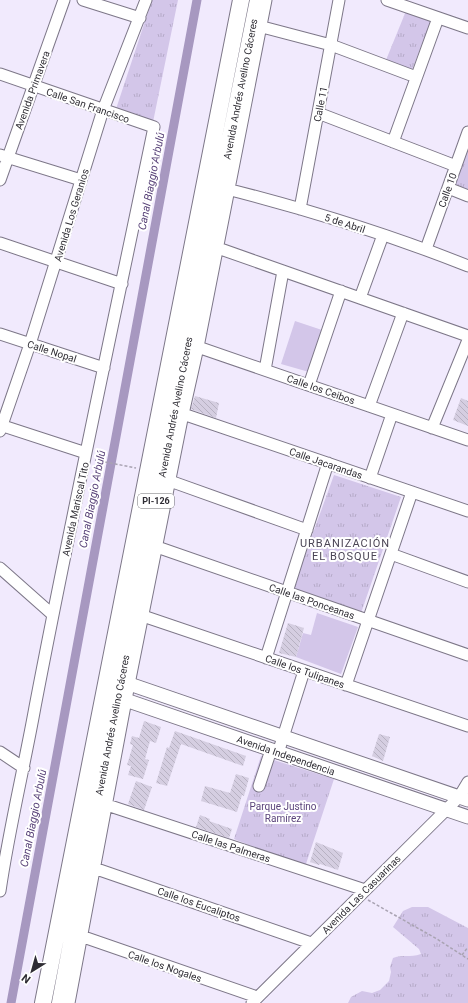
<svg xmlns="http://www.w3.org/2000/svg" width="468" height="1003" viewBox="0 0 468 1003" font-family="Roboto,sans-serif">
<style>
.grass{fill:url(#grass-tufts)}
.pitch{fill:#d3c6e9}
.lines{fill:none;stroke-linecap:round;stroke-linejoin:round}
.canal{stroke:#a798c0;stroke-width:9}
.building{fill:url(#building-back-hatch)}
.minor-casing{stroke:#7d7788;stroke-width:13}
.major-casing{stroke:#7d7788;stroke-width:15}
.highway-casing{stroke:#7d7788;stroke-width:18}
.path{stroke:#a9a3b2;stroke-width:1.5;stroke-dasharray:3 2;stroke-linecap:butt}
.minor{stroke:#fff;stroke-width:11}
.major{stroke:#fff;stroke-width:13}
.highway{stroke:#fff;stroke-width:16}
.labels{text-anchor:middle;stroke-width:4;stroke-linejoin:round;paint-order:stroke}
.shield{fill:#fff;stroke:#6d6c71;stroke-width:1}
.shield-label{font-size:9px;font-weight:bold;fill:#2f2d34}
.street-label{font-size:10px;fill:#2f2d34;stroke:#fff}
.park-label{font-size:10px;fill:#5b447b;stroke:#fff}
.water-label{font-size:11px;font-style:italic;fill:#584278;stroke:#fff}
.neighbourhood-label{font-size:11px;letter-spacing:1px;fill:#4b4555;stroke:#fff}
</style>
<defs>
<pattern id="grass-tufts" width="24" height="20" patternUnits="userSpaceOnUse"><rect width="24" height="20" fill="#d3c6e9"/><path d="M3 7l-1-3M5 7V3M7 7l1-3M15 17l-1-3M17 17v-4M19 17l1-3" fill="none" stroke="#b5aac8"/></pattern>
<pattern id="building-back-hatch" width="6" height="6" patternUnits="userSpaceOnUse"><rect width="6" height="6" fill="#d5cee1"/><path d="M-1 5l2 2M0 0l6 6M5-1l2 2" fill="none" stroke="#b7b1c2"/></pattern>
</defs>
<rect width="100%" height="100%" fill="#f1eafd"/>
<!-- grass -->
<path class="grass" d="M152 0H178L153 122 116 109Z
M406 11 431 21 412 70 386 60Z
M468 141V192L451 185Z
M334 475 401 497 360 616 292 591Z
M261 756 334 779 305 867 234 839Z
M412 907H428L468 928V1003H348L351 997 362 991 372 993 380 990 389 981 391 972 390 967 393 958C404 954 409 958 421 954L419 949 393 927 403 911Z"/>
<!-- pitch -->
<path class="pitch" d="M295 321 322 330 309 372 281 364Z
M317 613 358 627 341 674 296 657 303 633 311 635Z"/>
<g class="lines">
<!-- canal -->
<path class="canal" d="M11 1003 197 0"/>
</g>
<!-- building -->
<path class="building" d="M195 396 219 403 216 418 191 409Z
M461 398 468 401V426L453 420Z
M288 623 304 628 296 657 279 653Z
M144 721 161 727 156 743 150 741 145 759 149 760 143 779 128 775 131 766 127 765 133 745 130 744 132 736 139 738Z
M175 731 246 756 243 766 181 744 167 786 156 783 167 747 169 748Z
M379 734 390 737 383 761 372 756Z
M236 774 249 778 244 796 242 795 237 812 201 801 205 786 230 793Z
M136 781 152 787 144 810 128 804Z
M200 815 210 819 209 821 232 829 229 838 196 827Z
M316 842 343 853 338 870 320 864 319 865 310 862Z"/>
<g class="lines">
<!-- minor casing -->
<g class="minor-casing">
<path id="minor" d="M83 0 140 18
M387 0 468 28
M255 25 331 45 416 77
M0 74 154 127C114 320 72 513 35 707 24 768 9 829 0 891
M318 113 456 166
M393 142 438 18
M0 155 81 180
M0 180 64 0
M223 188C306 209 388 234 468 266
M448 188 468 196
M300 209 339 0
M0 243 122 284
M212 246 468 336
M426 249 468 132
M360 298 383 235
M0 334 104 368
M192 345 468 440
M265 370 283 271
M309 385 341 291
M369 406 403 313
M183 414 468 511
M0 425 86 453
M432 428 468 340
M0 431 30 344 103 110 146 0
M370 478 392 414
M170 481 307 530
M157 547 468 655
M391 554 468 582
M0 568 53 615
M143 616 468 726
M266 658 328 463
M346 685 412 492
M0 752 24 768
M278 753 304 671
M259 786 271 750
M101 803 365 890
M88 866 311 943
M75 934 257 997
M69 1003 129 684 183 414 198 347 266 0
M252 1003 459 797 468 782"/>
</g>
<!-- major casing -->
<g class="major-casing">
<path id="major" d="M112 678 468 800
M108 694 468 817"/>
</g>
<!-- highway casing -->
<g class="highway-casing">
<path id="highway" d="M43 1003 241 0
M60 1003 117 697 258 0"/>
</g>
<!-- path -->
<path class="path" d="M95 460 136 468
M368 900 437 939 468 959
M462 955 468 947"/>
<!-- minor -->
<use href="#minor" class="minor"/>
<!-- major -->
<use href="#major" class="major"/>
<!-- highway -->
<use href="#highway" class="highway"/>
</g>
<g class="labels">
<!-- shield labels -->
<rect class="shield" x="138" y="494" width="36" height="14" rx="3"/>
<g class="shield-label">
<text x="156" y="504">PI-126</text>
</g>
<!-- street labels -->
<g class="street-label">
<text transform="translate(240 89) rotate(-79)" y="4">Avenida Andrés Avelino Cáceres</text>
<text transform="translate(32 90) rotate(-70)" y="4">Avenida Primavera</text>
<text transform="translate(320 104) rotate(-79)" y="4">Calle 11</text>
<text transform="translate(88 105) rotate(19)" y="4">Calle San Francisco</text>
<text transform="translate(447 190) rotate(-70)" y="4">Calle 10</text>
<text transform="translate(71 215) rotate(-73)" y="4">Avenida Los Geranios</text>
<text transform="translate(345 223) rotate(18)" y="4">5 de Abril</text>
<text transform="translate(52 351) rotate(18)" y="4">Calle Nopal</text>
<text transform="translate(321 389) rotate(19)" y="4">Calle los Ceibos</text>
<text transform="translate(175 407) rotate(-79)" y="4">Avenida Andrés Avelino Cáceres</text>
<text transform="translate(326 463) rotate(19)" y="4">Calle Jacarandas</text>
<text transform="translate(75 509) rotate(-78)" y="4">Avenida Mariscal Tito</text>
<text transform="translate(312 601) rotate(19)" y="4">Calle las Ponceanas</text>
<text transform="translate(305 671) rotate(19)" y="4">Calle los Tulipanes</text>
<text transform="translate(112 725) rotate(-79)" y="4">Avenida Andrés Avelino Cáceres</text>
<text transform="translate(286 755) rotate(19)" y="4">Avenida Independencia</text>
<text transform="translate(231 846) rotate(18)" y="4">Calle las Palmeras</text>
<text transform="translate(361 894) rotate(-45)" y="4">Avenida Las Casuarinas</text>
<text transform="translate(199 904) rotate(19)" y="4">Calle los Eucaliptos</text>
<text transform="translate(165 966) rotate(19)" y="4">Calle los Nogales</text>
</g>
<!-- park labels -->
<g class="park-label">
<text x="283" y="810">Parque Justino<tspan x="283" dy="12">Ramírez</tspan></text>
</g>
<!-- water labels -->
<g class="water-label">
<text transform="translate(151 181) rotate(-79)" y="4">Canal Biaggio Arbulú</text>
<text transform="translate(92 499) rotate(-79)" y="4">Canal Biaggio Arbulú</text>
<text transform="translate(33 818) rotate(-79)" y="4">Canal Biaggio Arbulú</text>
</g>
<!-- neighbourhood labels -->
<g class="neighbourhood-label">
<text x="345" y="547">URBANIZACIÓN<tspan x="345" dy="13">EL BOSQUE</tspan></text>
</g>
</g>
<!-- north arrow -->
<g transform="translate(32 971) rotate(217)" stroke="#ffffff" stroke-width="3" paint-order="stroke">
<path d="M0-3L7 15L0 10L-7 15Z" fill="#2f2d34"/>
<text y="-6" font-size="11" font-weight="bold" text-anchor="middle" fill="#2f2d34">N</text>
</g>
</svg>
